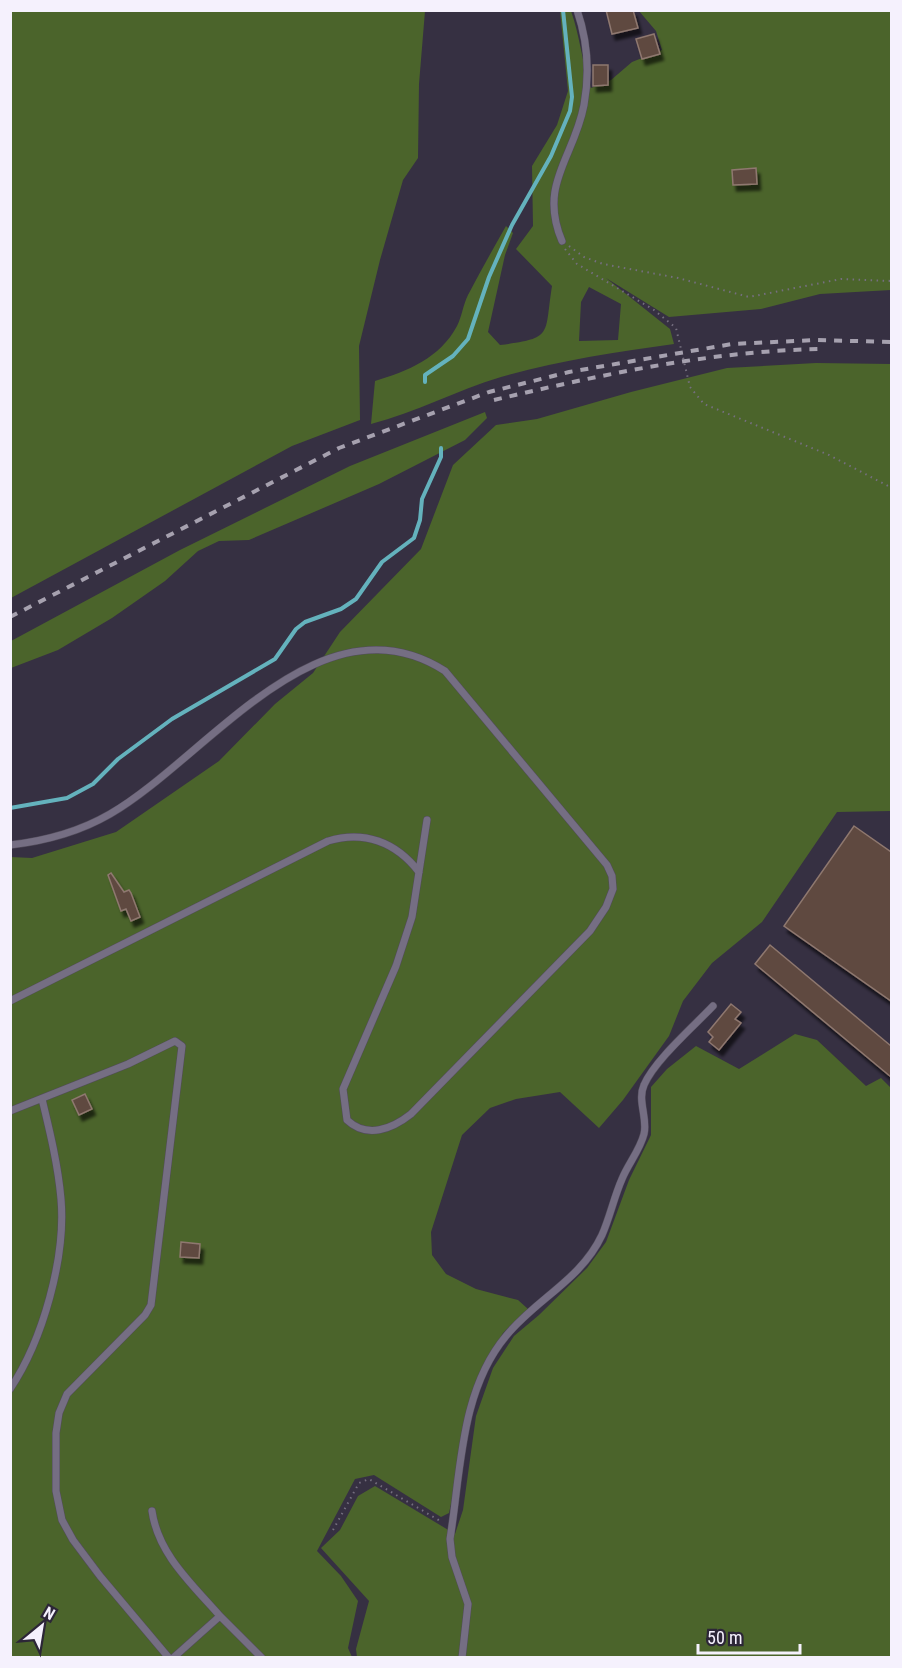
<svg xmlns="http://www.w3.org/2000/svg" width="902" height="1668" viewBox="0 0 902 1668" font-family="'Roboto Condensed',sans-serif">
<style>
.green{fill:#4b642b;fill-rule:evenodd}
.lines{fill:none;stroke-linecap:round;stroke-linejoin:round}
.stream{stroke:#64b2bd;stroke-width:4}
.building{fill:#5e4941;stroke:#8f786f;stroke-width:1.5;filter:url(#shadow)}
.service-casing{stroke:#524c5b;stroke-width:8}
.path{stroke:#756f7f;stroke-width:2;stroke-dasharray:1.5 4.5;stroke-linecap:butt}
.service{stroke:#756e83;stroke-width:7}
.rail{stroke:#a6a1af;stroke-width:4;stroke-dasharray:8 8;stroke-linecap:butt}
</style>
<defs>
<filter id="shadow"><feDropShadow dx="3.5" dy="6" stdDeviation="1.5" flood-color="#0009"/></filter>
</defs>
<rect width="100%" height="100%" fill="#363042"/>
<!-- green -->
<path class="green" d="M10 11H425L419 84 418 158 403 180 380 260 359 346 360 420 292 446 11 598Z
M560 11H571C580 36 582 63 591 88L611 80 632 62 662 50 656 31 639 11H891V290L820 294 761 309 669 317 606 278 670 329 674 344C616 352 557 361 501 377 457 390 415 413 371 424L375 381C408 371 440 358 457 326 462 316 463 305 468 295 480 272 493 249 506 226L513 233 505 255 488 332 500 345C554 338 544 336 552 286L516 249 533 226 532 166 557 125 568 91ZM589 287 621 304 618 340 579 341 581 302Z
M816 363 891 364V811L837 812 762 922 712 963 683 1001 669 1036 623 1100 599 1128 560 1092 516 1099 490 1108 462 1135 431 1232 432 1255 446 1274 476 1289 518 1300 528 1309 503 1333 477 1383 449 1513 441 1517 374 1475 355 1479 317 1551 341 1576 358 1601 348 1648 352 1657H11L10 857 32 858 116 832 219 761 275 704 313 673 340 632 421 549 453 465 496 425 537 419 631 392 727 368Z
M485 412 487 418 465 440 379 484 249 540 219 541 198 551 165 581 112 618 58 650 11 668V641L180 550 350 466Z
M795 1034 817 1040 866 1086 881 1078 891 1088V1657H357L356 1649 369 1601 321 1548 340 1530 358 1496 375 1486 455 1534 463 1510 476 1416 493 1368 514 1336 539 1315 587 1268 606 1242 629 1180 651 1135V1087L667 1069 696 1046 739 1069Z"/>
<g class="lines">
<!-- stream -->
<path class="stream" d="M425 382V375L453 356 468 339 489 277 512 225 551 156 570 111 572 97 563 10
M10 808 67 798 93 784 118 759 172 719 275 659 296 629 305 622 341 609 356 599 382 562 414 538 420 520 422 499 441 457V448"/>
</g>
<!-- building -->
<path class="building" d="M606 10H633L638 28 612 34Z
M654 34 660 54 642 59 636 39Z
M593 65H608V85L593 86Z
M756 168 757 184 733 185 732 170Z
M854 826 891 852V1001L784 926Z
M111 873 124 892 129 890 131 893 140 917 131 921 126 909 121 911 108 875Z
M770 945 891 1046V1077L755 964Z
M731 1004 741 1012 735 1019 741 1023 719 1050 709 1042 713 1037 708 1032Z
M85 1094 92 1109 79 1115 72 1100Z
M181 1242 200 1244 199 1258 180 1257Z"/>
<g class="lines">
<!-- service casing -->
<g class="service-casing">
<path id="service" d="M562 241C538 184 574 158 584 105 590 72 588 42 577 10
M10 845C45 841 79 832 110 814 206 759 320 591 445 671L607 865 612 876 613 889 606 907 590 931 411 1114C392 1129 367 1139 347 1120L343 1089 396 966 412 917 427 820
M10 1001 328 841C364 830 396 842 419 872
M10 1111 128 1064 175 1041 182 1046 151 1305 145 1315 67 1394 59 1413 56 1433V1491L62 1520 73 1540 100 1576 169 1658
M10 1389C43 1340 66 1257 61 1199 58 1165 50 1132 42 1099
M152 1511C158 1554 192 1584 220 1616
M173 1658 220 1616 262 1658
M462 1658 468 1604 452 1557 450 1539C461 1472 460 1391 506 1336 536 1299 581 1280 602 1235 610 1217 614 1197 622 1179 628 1164 640 1150 644 1134 648 1119 637 1100 644 1085 654 1061 694 1026 713 1006"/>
</g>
<!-- path -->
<path class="path" d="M569 246 584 257 603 264 678 278 749 297 841 279 892 281
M565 249 577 264 654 310 676 328 690 387 704 404 829 455 892 488
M333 1530 359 1483 369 1479 442 1522"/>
<!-- service -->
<use href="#service" class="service"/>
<!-- rail -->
<path class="rail" d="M494 400C600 375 710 351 820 349
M10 617 339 448 489 392 569 372 732 344 816 340 892 342"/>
</g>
<!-- border -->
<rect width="902" height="1668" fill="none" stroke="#f5f1fd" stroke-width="24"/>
<!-- north arrow -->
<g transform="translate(42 1626) rotate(30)" stroke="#2c2637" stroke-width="4.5" paint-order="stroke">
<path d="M0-4.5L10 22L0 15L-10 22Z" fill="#f5f1fd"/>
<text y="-9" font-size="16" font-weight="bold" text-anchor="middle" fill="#f5f1fd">N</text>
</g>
<!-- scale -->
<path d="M698 1644v9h102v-9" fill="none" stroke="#f5f1fd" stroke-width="3"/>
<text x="707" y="1644" font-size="18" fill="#f5f1fd" stroke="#2c2637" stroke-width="4.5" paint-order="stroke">50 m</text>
</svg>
